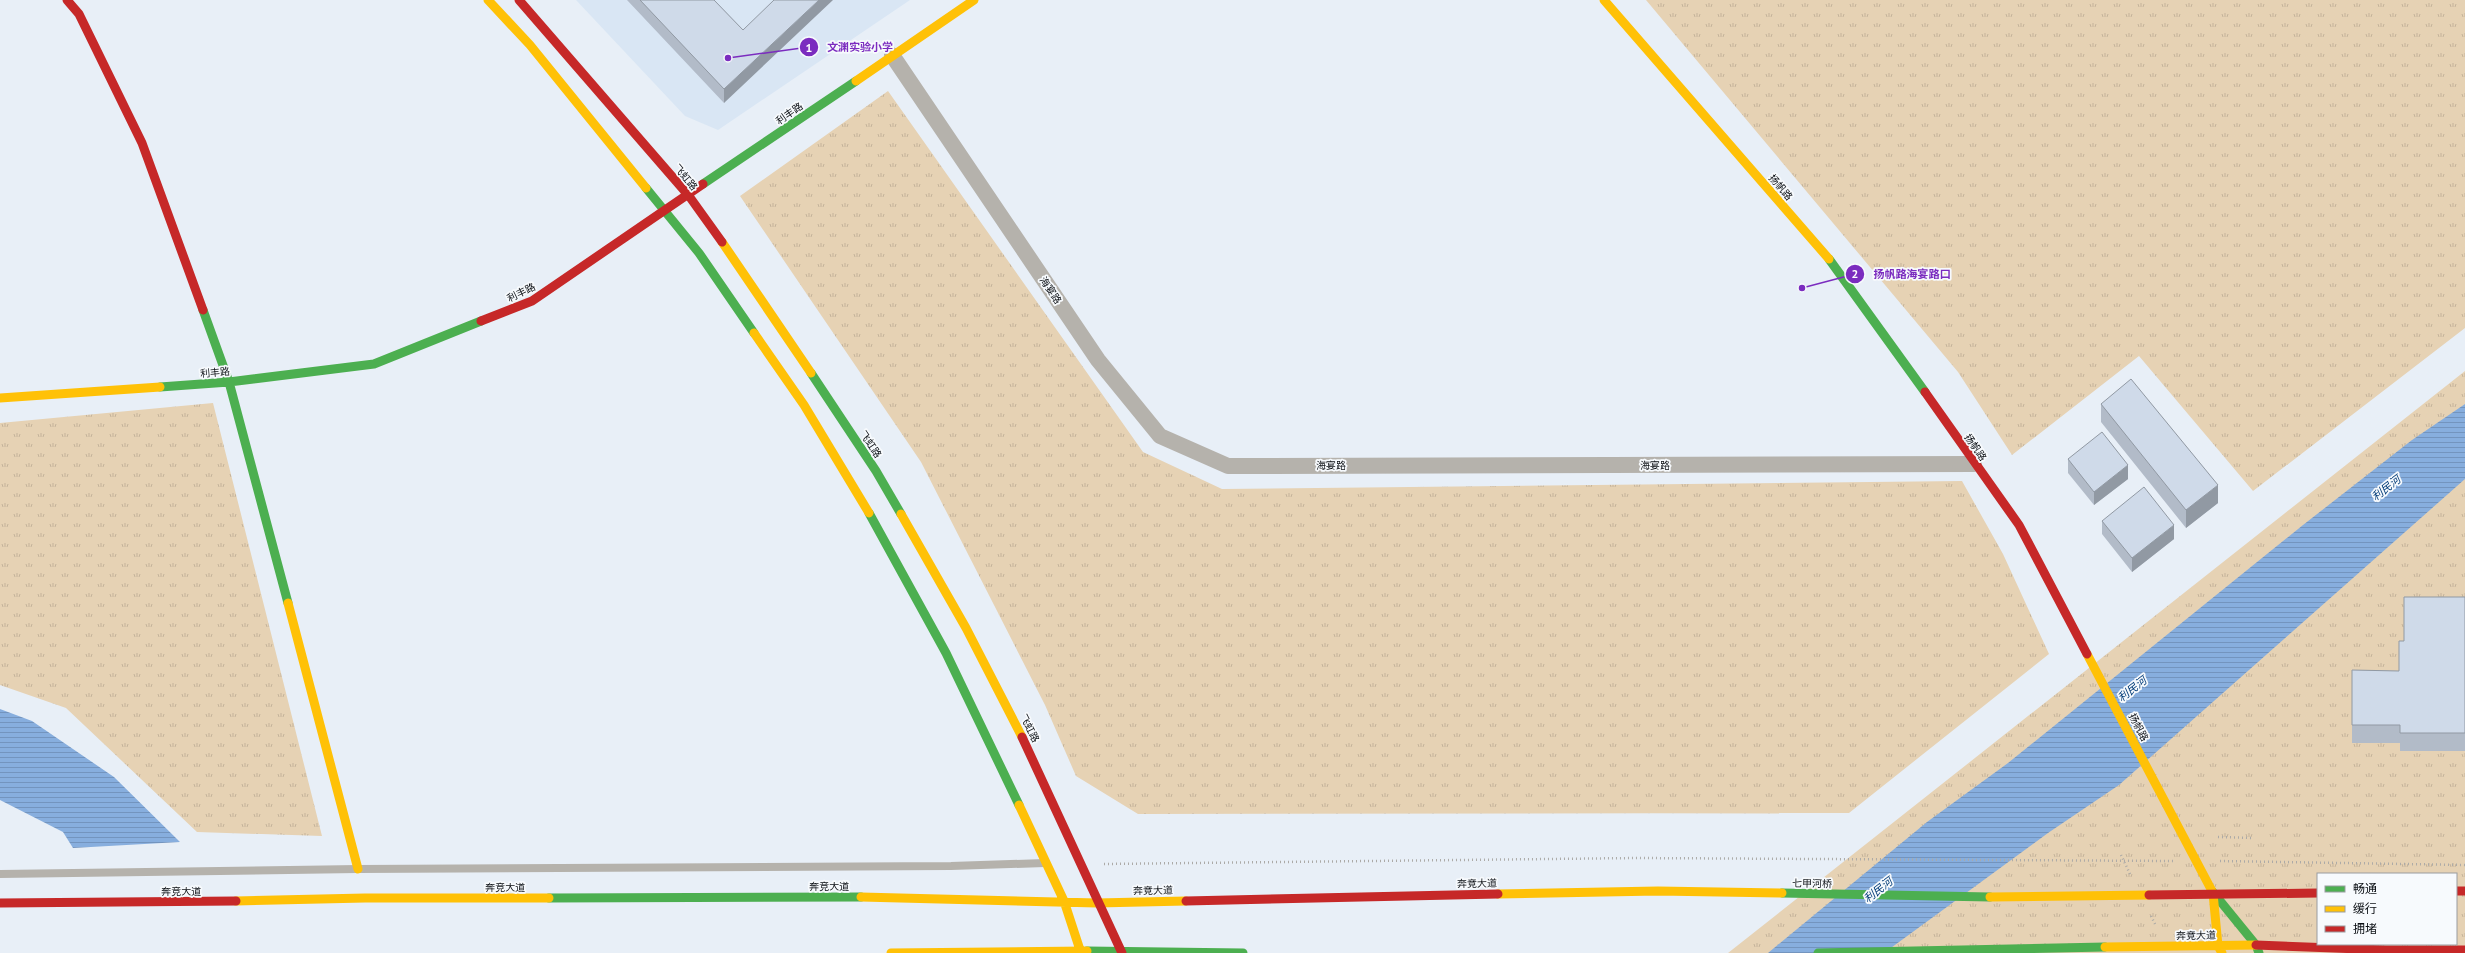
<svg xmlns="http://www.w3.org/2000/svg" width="2465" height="953" viewBox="0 0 2465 953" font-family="'PT Sans','Noto Sans SC',sans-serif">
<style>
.built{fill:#d9e6f4}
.grass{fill:url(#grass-tufts);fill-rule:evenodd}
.water{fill:url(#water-rules)}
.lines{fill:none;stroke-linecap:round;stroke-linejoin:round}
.path{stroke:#acaaa7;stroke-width:2.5;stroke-dasharray:1 3;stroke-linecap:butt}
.lane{stroke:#b5b2ac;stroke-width:8}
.street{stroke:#b5b2ac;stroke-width:16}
.fast{stroke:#4caf50;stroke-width:9}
.slow{stroke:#ffc107;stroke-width:9}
.jam{stroke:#c62828;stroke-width:9}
.wall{fill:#b2bbc8}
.shaded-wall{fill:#9199a3}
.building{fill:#cfdae9;stroke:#9199a3}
.labels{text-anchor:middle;stroke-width:3.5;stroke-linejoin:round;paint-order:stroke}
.street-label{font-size:10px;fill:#0b0f14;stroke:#f7fafd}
.water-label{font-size:11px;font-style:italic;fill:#033c78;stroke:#f7fafd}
.leader{fill:none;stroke:#7b2cbf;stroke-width:1.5}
.callout-dot{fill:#7b2cbf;stroke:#f7fafd;stroke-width:1.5}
.mark-label{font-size:12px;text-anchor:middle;font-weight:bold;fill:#fff}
.callout-label{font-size:11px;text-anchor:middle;font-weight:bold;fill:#7b2cbf;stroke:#f7fafd;stroke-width:3.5;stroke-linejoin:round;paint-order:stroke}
</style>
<defs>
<pattern id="grass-tufts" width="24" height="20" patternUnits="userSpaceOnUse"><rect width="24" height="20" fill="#e6d2b4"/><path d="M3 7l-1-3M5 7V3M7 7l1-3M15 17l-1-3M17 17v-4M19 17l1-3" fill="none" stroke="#c4b39a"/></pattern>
<pattern id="water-rules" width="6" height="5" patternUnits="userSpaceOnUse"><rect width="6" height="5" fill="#87aede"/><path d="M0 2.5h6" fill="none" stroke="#7394be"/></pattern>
</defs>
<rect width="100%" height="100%" fill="#e8eff7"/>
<!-- built -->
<path class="built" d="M576 0H910L718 130 685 116Z"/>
<!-- grass -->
<path class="grass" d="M1646 0H2465V328L2253 491 2139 356 2012 455 1958 372Z
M888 91 1143 452 1222 489 1962 481 2003 554 2049 654 1849 813 1138 814 1076 776 1045 705 921 462 740 196Z
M2465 371V953H1728ZM2318 874H2456V944H2318Z
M213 403 322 836 197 832 66 708 0 685V423Z"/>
<!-- water -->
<path class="water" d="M2465 404V479L2119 785 2048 833 1884 953H1768L1927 822 2008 763 2303 525 2412 440Z
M0 709 32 721 114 777 180 842 73 848 63 832 0 800Z"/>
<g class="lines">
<!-- path -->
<path class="path" d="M2218 837 2253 838
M2121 855 2130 874
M2220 861 2465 865
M1104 864 1637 858 2173 861
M2151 916 2156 926"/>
<!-- lane -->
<path class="lane" d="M0 874 358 869 951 866 1045 863"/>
<!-- street -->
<path class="street" d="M892 55 1098 360 1160 436 1228 466 1974 464"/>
<!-- fast -->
<path class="fast" d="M703 184 856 81
M646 188 699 253 754 333
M1829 259 1925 392
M203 310 229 382 288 603
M811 373 876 471 901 514
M160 387 229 382 374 364 481 321
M869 513 946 653 1019 805
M2212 891 2256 945 2259 953
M1782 893 1990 897
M549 898 861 897
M1087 951 1243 953
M1818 953 2105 947"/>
<!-- slow -->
<path class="slow" d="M488 0 530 45 646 188
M1604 0 1829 259
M856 81 974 0
M722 242 811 373
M754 333 804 405 869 513
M0 398 160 387
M901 514 966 628 1022 737
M288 603 358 869
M2087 654 2212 891
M1019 805 1064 901 1081 953
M2213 893 2218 946 2222 953
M1498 894 1658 891 1782 893
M861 897 1097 903 1186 901
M1990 897 2149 895
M236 901 365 898H549
M2105 947 2256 945
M891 953 1087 951"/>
<!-- jam -->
<path class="jam" d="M67 0 79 14 142 143 203 310
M519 0 689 196 722 242
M481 321 532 301 703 184
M1925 392 2019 525 2087 654
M1022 737 1122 953
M2456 891H2465
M2149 895 2318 893
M1186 901 1498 894
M0 903 236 901
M2256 945 2386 950H2465"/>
</g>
<!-- wall -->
<path class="wall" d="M627 0H714L743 30 724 103Z
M2101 404 2218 503 2186 528 2101 422Z
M2068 459 2128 479 2094 505 2068 473Z
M2102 521 2174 539 2132 572 2102 534Z
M2465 597V751H2400V743H2352V670L2399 671 2404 641Z"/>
<!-- shaded-wall -->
<path class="shaded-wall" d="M819 0H833L724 103V89Z
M2128 465V479L2094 505V492Z
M2218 485V503L2186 528V510Z
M2174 525V539L2132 572V558Z"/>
<!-- building -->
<path class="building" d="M640 0H714L743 30 774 0H819L724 89Z
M2131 379 2218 485 2186 510 2101 404Z
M2102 432 2128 465 2094 492 2068 459Z
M2144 487 2174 525 2132 558 2102 521Z
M2404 597H2465V733H2400V725H2352V670L2399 671V641H2404Z"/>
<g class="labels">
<!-- street labels -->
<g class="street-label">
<text transform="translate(789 113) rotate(-35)" y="4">利丰路</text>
<text transform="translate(686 177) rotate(50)" y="4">飞虹路</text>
<text transform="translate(1781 187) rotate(49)" y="4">扬帆路</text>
<text transform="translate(1051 290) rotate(56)" y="4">海宴路</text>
<text transform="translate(521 292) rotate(-26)" y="4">利丰路</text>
<text transform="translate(215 372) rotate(-5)" y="4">利丰路</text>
<text transform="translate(871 444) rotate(56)" y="4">飞虹路</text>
<text transform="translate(1976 447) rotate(55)" y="4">扬帆路</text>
<text x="1331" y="469">海宴路</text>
<text x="1655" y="469">海宴路</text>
<text transform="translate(2139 727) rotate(62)" y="4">扬帆路</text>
<text transform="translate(1030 728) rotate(63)" y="4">飞虹路</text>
<text transform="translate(1477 883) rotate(-1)" y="4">奔竞大道</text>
<text transform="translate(1812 883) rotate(1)" y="4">七甲河桥</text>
<text x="829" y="890">奔竞大道</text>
<text x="505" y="891">奔竞大道</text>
<text transform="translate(1153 890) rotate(-1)" y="4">奔竞大道</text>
<text x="181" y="895">奔竞大道</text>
<text transform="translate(2196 935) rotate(-1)" y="4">奔竞大道</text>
</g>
<!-- water labels -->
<g class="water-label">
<text transform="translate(2386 488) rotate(-38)" y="4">利民河</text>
<text transform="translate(2132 689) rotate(-38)" y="4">利民河</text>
<text transform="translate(1878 890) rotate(-38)" y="4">利民河</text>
</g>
</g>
<!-- callouts -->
<path class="leader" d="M728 58L809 47M1802 288L1855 274"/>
<g class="callout-dot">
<circle cx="728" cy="58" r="4"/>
<circle cx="1802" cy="288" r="4"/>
<circle cx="809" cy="47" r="10"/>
<circle cx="1855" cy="274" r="10"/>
</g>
<g class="mark-label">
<text x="809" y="52">1</text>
<text x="1855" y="278">2</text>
</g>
<g class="callout-label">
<text x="860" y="51">文渊实验小学</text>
<text x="1912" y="278">扬帆路海宴路口</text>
</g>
<!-- legend -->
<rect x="2317" y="873" width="140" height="72" fill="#f7fafd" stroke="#999ca0"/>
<rect x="2325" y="886" width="20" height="6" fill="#4caf50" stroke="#999ca0"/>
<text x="2353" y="893" font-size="12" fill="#0b0f14">畅通</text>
<rect x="2325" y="906" width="20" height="6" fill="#ffc107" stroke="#999ca0"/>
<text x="2353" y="913" font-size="12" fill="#0b0f14">缓行</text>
<rect x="2325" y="926" width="20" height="6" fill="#c62828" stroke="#999ca0"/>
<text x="2353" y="933" font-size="12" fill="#0b0f14">拥堵</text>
</svg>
